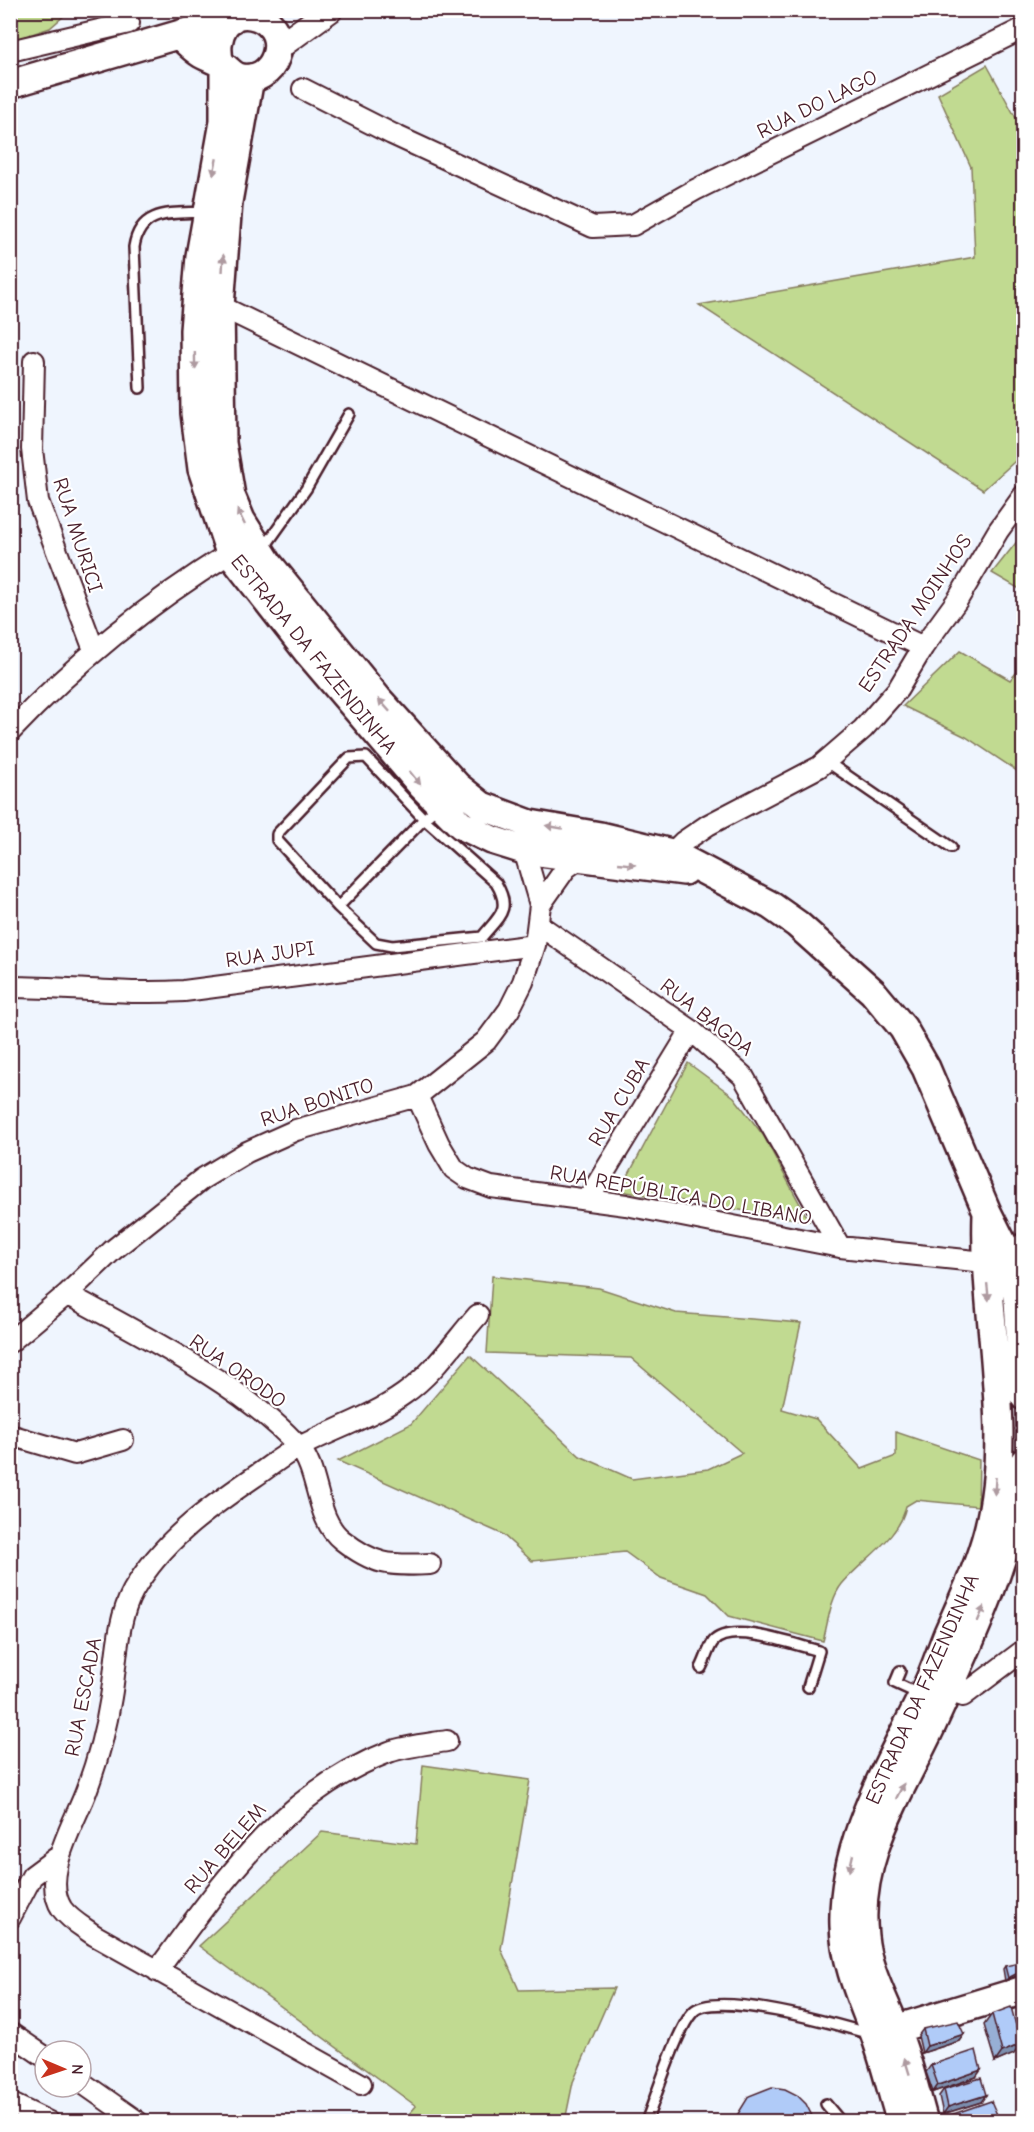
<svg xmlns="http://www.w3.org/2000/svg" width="1034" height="2132" viewBox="0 0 1034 2132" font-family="'Comic Neue',sans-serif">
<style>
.green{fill:#c1da91;stroke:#867c5e;stroke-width:1.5}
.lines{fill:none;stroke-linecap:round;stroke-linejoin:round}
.service-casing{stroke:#4a1f2b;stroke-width:14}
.minor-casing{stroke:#4a1f2b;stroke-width:24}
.tertiary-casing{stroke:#4a1f2b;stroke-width:28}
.secondary-casing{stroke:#4a1f2b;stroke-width:32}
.service{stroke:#fff;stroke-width:9}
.minor{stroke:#fff;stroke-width:20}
.tertiary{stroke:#fff;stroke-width:24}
.secondary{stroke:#fff;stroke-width:27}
.wall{fill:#97afd5;stroke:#4a1f2b;stroke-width:1.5}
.shaded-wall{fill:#7b8eae;stroke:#4a1f2b;stroke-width:1.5}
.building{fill:#b0cbf8;stroke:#4a1f2b;stroke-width:1.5}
.oneway{fill:#ae9aa0}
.labels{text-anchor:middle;stroke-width:4.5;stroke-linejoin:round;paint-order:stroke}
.street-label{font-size:21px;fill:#4a1f2b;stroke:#fff}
</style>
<rect width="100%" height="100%" fill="#eff5fe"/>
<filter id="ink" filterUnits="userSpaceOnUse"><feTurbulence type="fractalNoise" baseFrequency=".0167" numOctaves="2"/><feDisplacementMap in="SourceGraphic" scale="12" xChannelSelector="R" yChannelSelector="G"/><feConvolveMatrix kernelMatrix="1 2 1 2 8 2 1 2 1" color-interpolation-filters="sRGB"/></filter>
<g filter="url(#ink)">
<!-- green -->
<path class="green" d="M11 11H65L66 14 50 28 11 41Z
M987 65 1023 131 1024 453 983 490 699 305 975 257 971 167 938 94Z
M1023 534V591L992 573Z
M960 651 1010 680 1023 665V775L966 737 903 706Z
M688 1063 734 1097 763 1135 809 1221 620 1191Z
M492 1276 599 1288 676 1313 801 1323 782 1409 816 1419 862 1469 896 1456V1432L979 1460 978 1506 916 1500 906 1506C900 1538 863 1559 842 1584 830 1599 828 1623 823 1641L729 1616 707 1594 661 1578 625 1552 532 1561 502 1534 338 1461 411 1424 470 1355 580 1456 632 1479 708 1469 742 1453 631 1358 487 1353Z
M423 1765 530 1780 501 1949 519 1990 614 1988 573 2082 565 2121H403L416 2106 199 1946 322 1832 416 1844Z"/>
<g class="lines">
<!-- service casing -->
<g class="service-casing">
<path id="service" d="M140 388 134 247C140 208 173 214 205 212
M264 548 306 489 349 414
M826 761 951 847
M338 907 424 819 496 883C512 910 499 916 482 937L392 946 376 943 338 907 277 840V834L349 758 366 757 424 819 440 805
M701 1668C705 1661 708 1649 713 1642 731 1621 796 1645 819 1651L808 1687
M900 1671 895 1683 919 1694
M826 2104 841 2122
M646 2122C656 2097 677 2029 693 2012 714 1989 839 2025 870 2034"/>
</g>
<!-- minor casing -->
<g class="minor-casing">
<path id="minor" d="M10 51 129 23
M303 89 392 134 593 227 633 225 695 190 1024 28
M220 306 923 647
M34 361 32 449 38 501 94 650
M10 732C76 662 149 603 230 553
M664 861 683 842 708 825 819 767 863 729 898 689 923 647 958 599 998 531 1024 495
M540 905 566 868 580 858
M539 925 691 1030 743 1076 840 1247
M10 987C69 987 126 995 184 991L535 945
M417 1096 439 1144 454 1169 467 1178 491 1187 626 1205 840 1247 985 1262 1008 1254 1024 1243
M588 1199 691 1030
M67 1294C138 1333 245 1386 298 1446 321 1472 314 1518 342 1540 374 1565 389 1566 430 1564
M10 1342 67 1294 113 1250 202 1179 247 1152 296 1130 417 1096 486 1041 509 1010 523 982 535 945 540 905 524 850
M10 1435 75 1454 123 1440
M936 1687 963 1696 1024 1650
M10 1918 32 1876 59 1856
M157 1971C221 1884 283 1792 389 1752 406 1746 428 1744 447 1741
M10 2033 45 2057
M81 2082 138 2122
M361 2084 94 1935C83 1927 70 1920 62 1909 40 1876 76 1821 87 1789 98 1759 106 1729 111 1697 117 1663 116 1622 133 1591 162 1541 207 1509 254 1477 269 1467 283 1455 299 1447 334 1429 372 1417 404 1394 433 1374 455 1341 478 1315
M10 2103 49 2122"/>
</g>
<!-- tertiary casing -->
<g class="tertiary-casing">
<path id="tertiary" d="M279 47 330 10"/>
</g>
<!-- secondary casing -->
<g class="secondary-casing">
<path id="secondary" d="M179 35C186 41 192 48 200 53 206 57 214 59 220 63 227 68 230 74 238 77 275 88 295 32 258 17 227 5 212 37 220 63
M224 68V122L200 256 194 330 195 413 202 469 230 553 306 650 422 786 461 825 492 840 524 850 684 871
M250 78 228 202 220 306 222 443 231 496 241 520 268 563 378 699 457 786 482 806 530 824 600 836 671 853 770 905 797 924 873 992 903 1028 926 1068 987 1212 1008 1254 1018 1301 1024 1396
M10 84 232 19
M879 2034 1024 1990
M901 2122C892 2093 885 2063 875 2035 862 2000 845 1964 844 1926 841 1839 892 1761 927 1686 935 1669 941 1650 948 1633 963 1599 979 1566 988 1531 1015 1427 983 1319 987 1214
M924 2122C915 2091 908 2059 896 2030 884 1999 867 1970 864 1936 855 1859 900 1793 931 1727 971 1640 1011 1558 1024 1462"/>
</g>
<!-- service -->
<use href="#service" class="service"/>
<!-- minor -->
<use href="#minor" class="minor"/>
<!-- tertiary -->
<use href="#tertiary" class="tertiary"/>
<!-- secondary -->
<use href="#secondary" class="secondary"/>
</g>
<!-- wall -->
<path class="wall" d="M1005 1966 1019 1975 1005 1981 1003 1969Z
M992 2014 1021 2044 1014 2054 995 2062 984 2025Z
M923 2029 964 2034 959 2041 922 2053 918 2036Z
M931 2065 976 2077 933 2092 926 2072Z
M944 2089 981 2102 943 2114 939 2096Z"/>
<!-- shaded-wall -->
<path class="shaded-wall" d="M1022 1971 1019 1975 1005 1981 1008 1978Z
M964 2034 959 2041 922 2053 927 2046Z
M1021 2044 1014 2054 995 2062 1002 2052Z
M981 2070 976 2077 933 2092 938 2085Z
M986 2095 981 2102 943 2114 948 2107Z
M998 2117 994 2121H983Z"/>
<!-- building -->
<path class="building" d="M1019 1963 1022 1971 1008 1978 1005 1966Z
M1011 2007 1021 2044 1002 2052 992 2014Z
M958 2021 964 2034 927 2046 923 2029Z
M976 2050 981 2070 938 2085 931 2065Z
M981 2078 986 2095 948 2107 944 2089Z
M772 2087 785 2089 797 2095 806 2104 812 2116V2121H736V2117L749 2096Z
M991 2101 998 2117 983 2121H947L945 2117Z"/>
<!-- one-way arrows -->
<defs><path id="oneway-solid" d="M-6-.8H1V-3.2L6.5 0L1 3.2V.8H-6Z" transform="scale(1.5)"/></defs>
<g class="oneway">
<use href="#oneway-solid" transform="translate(215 167) rotate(101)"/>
<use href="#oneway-solid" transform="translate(223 263) rotate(-87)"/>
<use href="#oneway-solid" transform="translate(195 361) rotate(89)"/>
<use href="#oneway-solid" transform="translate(241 517) rotate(-116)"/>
<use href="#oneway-solid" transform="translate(384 705) rotate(-132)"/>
<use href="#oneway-solid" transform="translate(415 778) rotate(50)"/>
<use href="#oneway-solid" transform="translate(554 827) rotate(-170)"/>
<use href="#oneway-solid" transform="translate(627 864) rotate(6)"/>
<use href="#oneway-solid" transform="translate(988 1292) rotate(84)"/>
<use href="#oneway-solid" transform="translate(995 1486) rotate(94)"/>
<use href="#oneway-solid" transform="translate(981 1614) rotate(-66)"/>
<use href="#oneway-solid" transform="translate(900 1791) rotate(-63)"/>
<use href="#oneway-solid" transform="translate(851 1863) rotate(103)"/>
<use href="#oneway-solid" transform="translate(907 2066) rotate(-107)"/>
</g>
</g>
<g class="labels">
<!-- street labels -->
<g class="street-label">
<text transform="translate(817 104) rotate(-26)" y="7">RUA DO LAGO</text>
<text transform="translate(78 535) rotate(72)" y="7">RUA MURICI</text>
<text transform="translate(915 613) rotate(-56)" y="7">ESTRADA MOINHOS</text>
<text transform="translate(314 654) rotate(51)" y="7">ESTRADA DA FAZENDINHA</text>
<text transform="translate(270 954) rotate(-8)" y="7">RUA JUPI</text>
<text transform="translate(707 1017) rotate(38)" y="7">RUA BAGDA</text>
<text transform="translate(317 1102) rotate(-18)" y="7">RUA BONITO</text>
<text transform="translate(619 1102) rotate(-59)" y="7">RUA CUBA</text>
<text transform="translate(681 1195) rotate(10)" y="7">RUA REPÚBLICA DO LIBANO</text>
<text transform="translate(238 1371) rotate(35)" y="7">RUA ORODO</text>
<text transform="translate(922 1689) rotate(-66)" y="7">ESTRADA DA FAZENDINHA</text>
<text transform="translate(83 1697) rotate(-79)" y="7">RUA ESCADA</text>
<text transform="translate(225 1848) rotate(-49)" y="7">RUA BELEM</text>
</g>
</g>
<!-- margin -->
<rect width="1034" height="2132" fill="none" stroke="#fff" stroke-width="36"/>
<rect x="18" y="18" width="998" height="2096" fill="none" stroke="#4a1f2b" stroke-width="2" filter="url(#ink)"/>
<!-- north arrow -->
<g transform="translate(63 2069) rotate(92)"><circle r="28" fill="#ffffff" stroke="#b7a5aa" stroke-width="1.5"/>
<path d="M0-4.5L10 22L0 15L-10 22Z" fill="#c8321e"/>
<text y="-9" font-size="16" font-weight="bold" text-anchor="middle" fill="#4a1f2b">N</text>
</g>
</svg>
